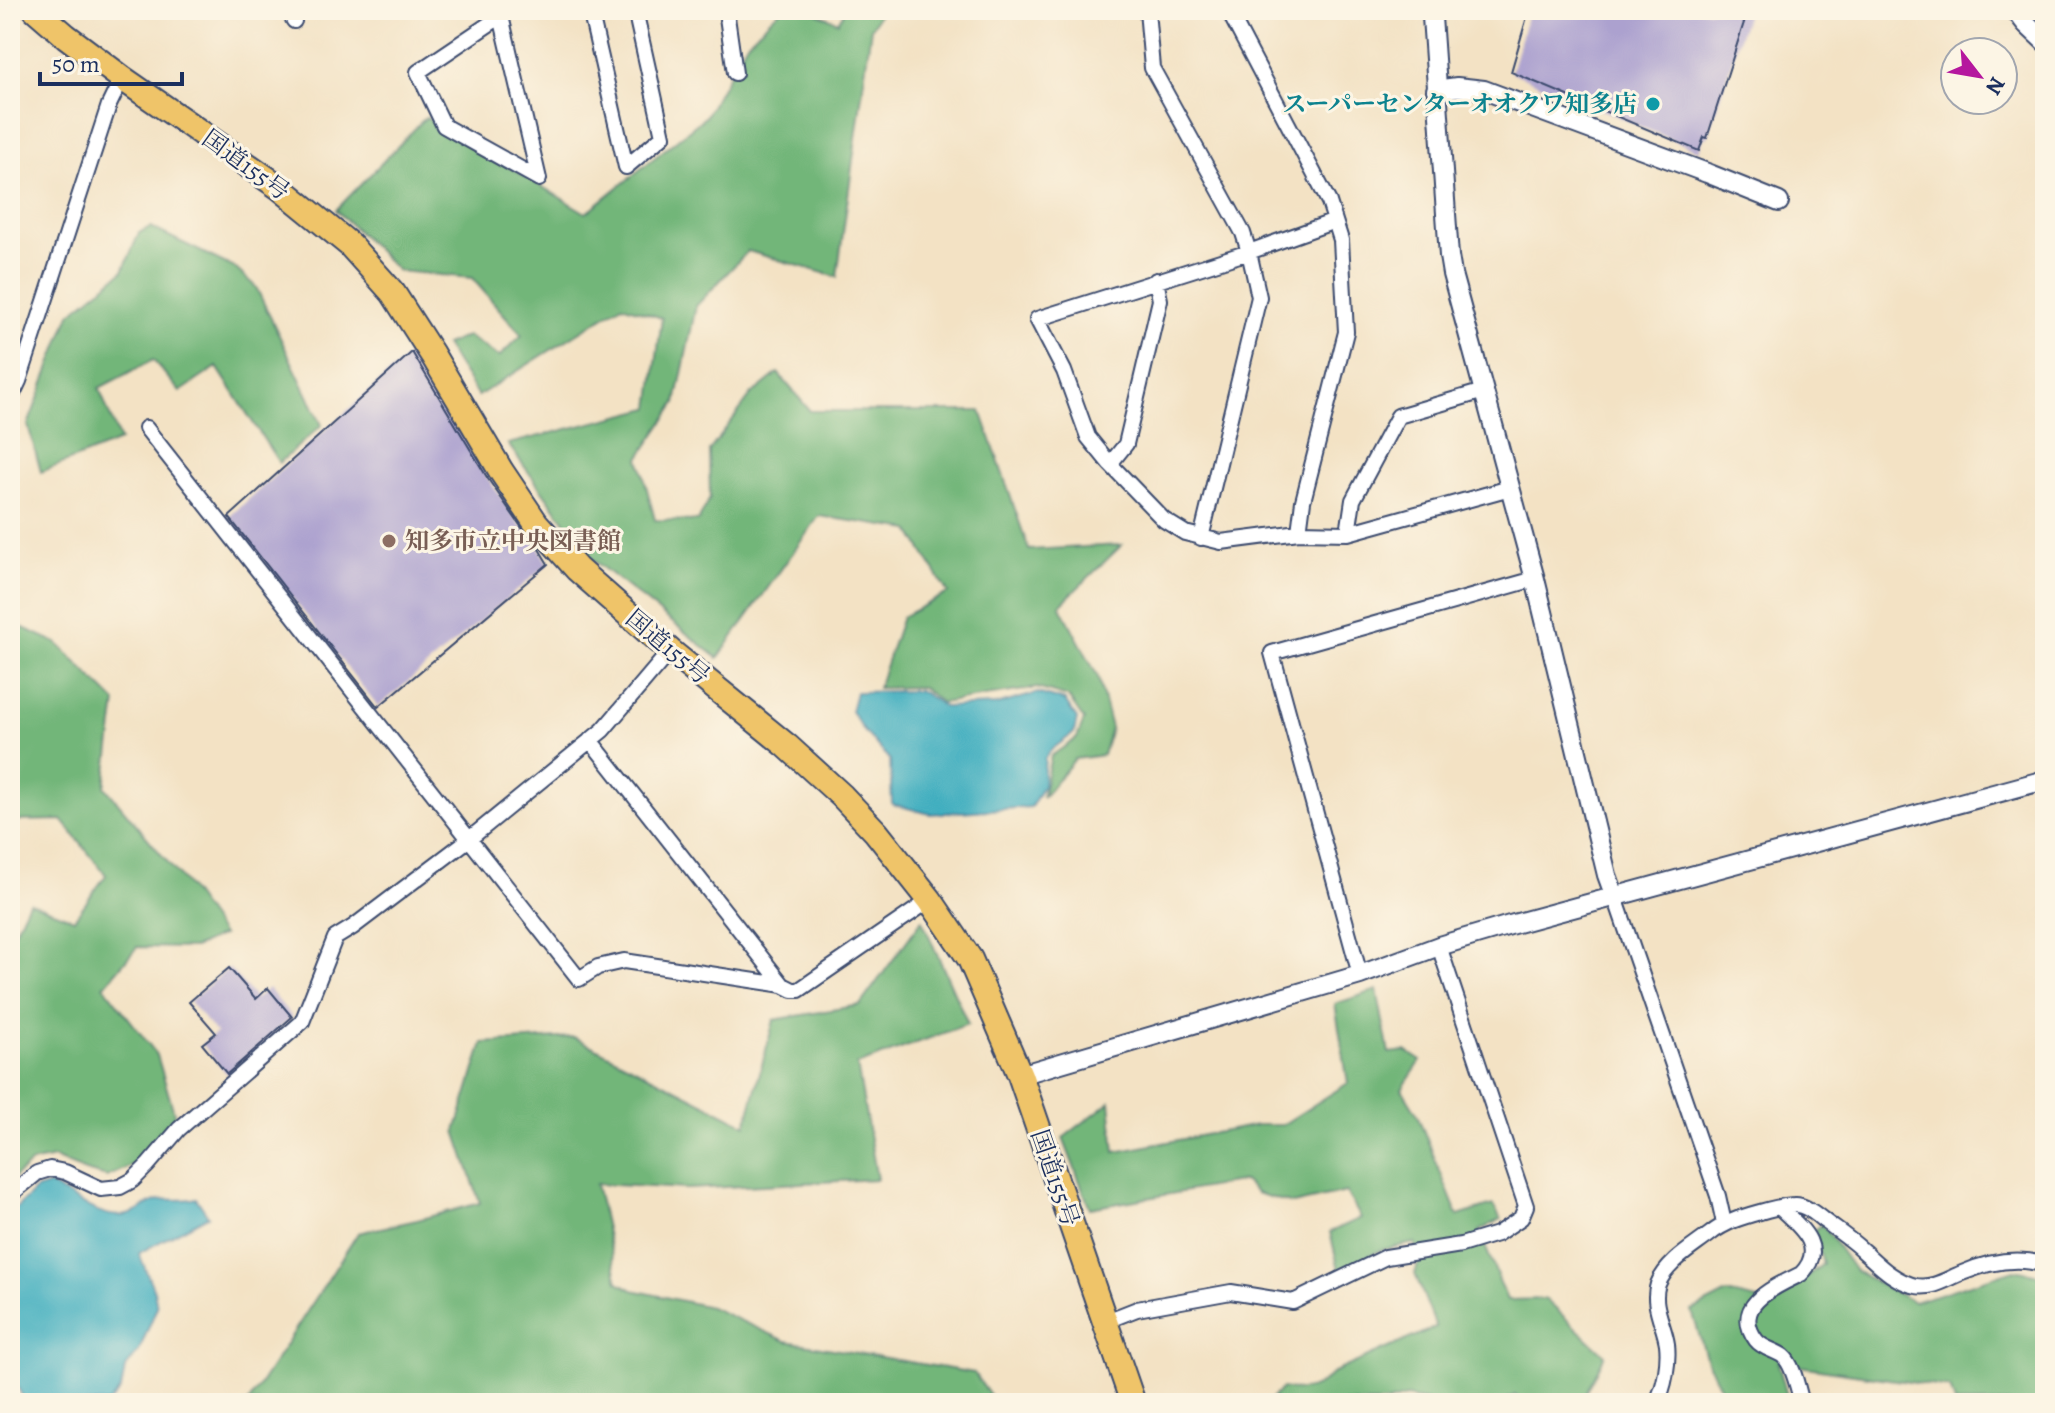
<svg xmlns="http://www.w3.org/2000/svg" width="2055" height="1413" viewBox="0 0 2055 1413" font-family="Alegreya,'Noto Serif JP',serif">
<style>
.forest{fill:#72b679;stroke:#46726c;stroke-width:2}
.water{fill:#41aebf;stroke:#2e6e8e;stroke-width:2}
.building{fill:#aca1cf}
.lines{fill:none;stroke-linecap:round;stroke-linejoin:round}
.minor-casing{stroke:#3b4a6d;stroke-width:18}
.tertiary-casing{stroke:#3b4a6d;stroke-width:22}
.trunk-casing{stroke:#3b4a6d;stroke-width:28}
.minor{stroke:#fff;stroke-width:14}
.tertiary{stroke:#fff;stroke-width:18}
.trunk{stroke:#efc469;stroke-width:24}
.culture-dot{fill:#0f9aa8;stroke:#fcf5e5;stroke-width:3}
.education-dot{fill:#8d6e63;stroke:#fcf5e5;stroke-width:3}
.labels{text-anchor:middle;stroke-width:6;stroke-linejoin:round;paint-order:stroke}
.culture-label{font-size:24px;font-weight:bold;fill:#0d838f;stroke:#fcf5e5;text-anchor:end}
.street-label{font-size:24px;fill:#1b2f5e;stroke:#fcf5e5}
.education-label{font-size:24px;font-weight:bold;fill:#785e54;stroke:#fcf5e5;text-anchor:start}
</style>
<rect width="100%" height="100%" fill="#fcf5e5"/>
<filter id="ink" filterUnits="userSpaceOnUse"><feTurbulence type="fractalNoise" baseFrequency=".0125" numOctaves="2"/><feDisplacementMap in="SourceGraphic" scale="16" xChannelSelector="R" yChannelSelector="G"/><feConvolveMatrix kernelMatrix="1 2 1 2 8 2 1 2 1" color-interpolation-filters="sRGB"/></filter>
<filter id="wash" filterUnits="userSpaceOnUse"><feTurbulence type="fractalNoise" baseFrequency=".006" numOctaves="4" result="noise"/><feDisplacementMap in="SourceGraphic" scale="32" xChannelSelector="R" yChannelSelector="G"/><feGaussianBlur stdDeviation="1.8" result="paint"/><feColorMatrix in="noise" values="0 0 0 0 0 0 0 0 0 0 0 0 0 0 0 0 0 1.4 0 .05"/><feComposite in="paint" operator="in"/></filter>
<g filter="url(#wash)">
<rect width="100%" height="100%" fill="#f3e2c4"/>
<!-- forest -->
<path class="forest" d="M780 10H810L838 22 845 10H881L871 28 837 277 748 251 696 306 676 403 639 458 655 520 698 521 710 498 709 451 752 394 778 373 810 411H981L1029 550 1122 545 1060 605 1098 677 1111 728 1103 755 1075 759 1042 798 1051 756 1077 738 1084 720 1068 697 1037 688 941 703 922 687 878 688 902 617 948 593 910 530 819 516 718 658 593 560 508 444 650 408 662 318 622 305 478 396 445 345 467 336 499 357 522 335 472 278 398 271 336 210 426 117 586 213 705 117 747 42Z
M150 227 235 268 256 287 322 425 279 463 217 367 180 392 153 360 99 388 120 441 41 472 28 425 70 314 123 271 139 233Z
M10 622 57 643 116 702 105 787 186 884 222 935 194 948 137 947 104 986 157 1055 175 1116 135 1164 107 1177 85 1171 54 1158 31 1163 10 1181V941L29 902 74 919 106 875 62 820 10 821Z
M922 920 968 1024 857 1065 877 1179 688 1189 596 1184 618 1282 633 1290 710 1307 786 1341 974 1373 995 1403H248L358 1233 417 1220 480 1203 456 1131 483 1043 574 1037 746 1125 774 1020 860 1005Z
M1377 990 1389 1053 1406 1051 1421 1061 1402 1089 1416 1112 1458 1216 1493 1205 1501 1219 1479 1231 1507 1300 1545 1299 1605 1355 1581 1403H1523L1515 1395 1498 1403H1439L1406 1397 1385 1403H1282L1272 1398 1282 1388C1305 1393 1317 1390 1334 1372L1436 1327 1415 1274 1419 1261 1415 1243 1381 1250 1339 1270 1330 1232 1361 1218 1346 1192 1293 1204 1256 1193 1244 1181 1090 1208 1063 1138 1110 1102 1115 1152 1257 1125H1282L1348 1083 1335 1004Z
M1822 1224 1855 1271 1914 1302 2014 1270 2045 1276V1403H1955L1950 1388 1778 1363 1789 1403H1728L1707 1361 1692 1311 1727 1293 1770 1303 1823 1264 1814 1230Z"/>
<!-- water -->
<path class="water" d="M921 691 944 707 996 705 1038 693 1065 701 1077 719 1074 733 1051 750 1045 758 1043 786 1031 807 930 814 892 804 890 760 864 731 851 711 856 692Z
M50 1185C72 1197 106 1223 131 1214 141 1211 148 1202 159 1200 171 1198 184 1202 196 1198L208 1216 139 1253 154 1291 157 1307 139 1351 125 1369 121 1389 109 1403H26L10 1373V1214L35 1190Z"/>
<g id="blocks">
<!-- building -->
<path class="building" d="M1529 10H1748L1707 138 1704 137 1699 151 1511 72Z
M412 352 488 479 524 531 539 549 548 564 378 707 229 517Z
M229 968 256 999 268 988 292 1017 227 1074 202 1044 216 1033 189 1002Z"/>
</g>
</g>
<g filter="url(#ink)">
<use href="#blocks" fill-opacity="0" stroke="#3b4a6d" stroke-width="2"/>
<g class="lines">
<!-- minor casing -->
<g class="minor-casing">
<path id="minor" d="M288 10 294 21
M590 10 626 167 663 136 635 10
M726 10 735 73
M1147 10 1152 68 1243 233 1249 252 1259 297 1201 538
M1228 10 1329 202 1341 240 1346 332 1303 501 1299 532
M501 16 539 179 444 126 418 72 510 10
M1335 221 1249 252 1037 319 1064 371 1088 437 1110 464 1164 520 1185 533 1221 542 1299 532 1348 533 1510 488
M10 400 19 381 109 105 122 78
M146 428 579 979 598 967 624 961 783 985 793 990H799L930 900
M1110 464 1126 444 1160 300 1156 280
M1348 533 1353 500 1398 416 1484 391
M590 740 783 985
M1615 897 1718 1196 1724 1223
M1360 975 1272 653 1535 579
M10 1195 37 1173 50 1169 65 1172 101 1189 120 1187 133 1180 148 1165 179 1129 302 1022 335 938 353 927 468 840 603 730 670 651
M1780 1208C1799 1226 1828 1247 1801 1274 1777 1286 1730 1304 1756 1340 1763 1349 1775 1350 1783 1356 1794 1365 1798 1390 1802 1403
M1104 1322 1137 1309 1231 1292 1293 1302 1386 1257 1461 1245 1497 1234 1521 1218 1526 1206 1439 946
M10 1398 13 1403
M1656 1403C1665 1388 1669 1361 1667 1344 1664 1324 1651 1304 1658 1284 1667 1262 1692 1248 1710 1234 1725 1222 1742 1217 1760 1212 1770 1209 1785 1205 1796 1205 1805 1205 1816 1214 1822 1219 1835 1229 1849 1238 1861 1249 1878 1264 1893 1281 1916 1286 1933 1289 1947 1279 1962 1273 1988 1262 2017 1256 2045 1265"/>
</g>
<!-- tertiary casing -->
<g class="tertiary-casing">
<path id="tertiary" d="M1433 10 1432 17 1449 256 1452 274 1535 579 1595 826 1607 875 1615 897
M2015 10 2026 24 2045 42
M1436 90 1457 87 1484 90 1707 173 1779 202
M1020 1075 1360 975 1439 946 1510 925 2045 780"/>
</g>
<!-- trunk casing -->
<g class="trunk-casing">
<path id="trunk" d="M36 10 66 36 122 78 279 187 350 245 393 293 432 354 501 471 536 523 577 569 670 651 787 746 842 796 876 832 930 900 970 959 1020 1075 1133 1403"/>
</g>
<!-- minor -->
<use href="#minor" class="minor"/>
<!-- tertiary -->
<use href="#tertiary" class="tertiary"/>
<!-- trunk -->
<use href="#trunk" class="trunk"/>
</g>
</g>
<!-- markers -->
<circle class="culture-dot" cx="1653" cy="104" r="8"/>
<circle class="education-dot" cx="389" cy="541" r="8"/>
<g class="labels">
<!-- culture labels -->
<g class="culture-label">
<text x="1637" y="112">スーパーセンターオオクワ知多店</text>
</g>
<!-- street labels -->
<g class="street-label">
<text transform="translate(246 165) rotate(36)" y="8">国道155号</text>
<text transform="translate(668 647) rotate(40)" y="8">国道155号</text>
<text transform="translate(1055 1178) rotate(71)" y="8">国道155号</text>
</g>
<!-- education labels -->
<g class="education-label">
<text x="405" y="549">知多市立中央図書館</text>
</g>
</g>
<!-- margin -->
<rect width="2055" height="1413" fill="none" stroke="#fcf5e5" stroke-width="40"/>
<!-- north arrow -->
<g transform="translate(1979 76) rotate(121)"><circle r="38" fill="#fcf5e5" stroke="#a2a6af" stroke-width="2"/>
<path d="M0-6L14 30L0 20L-14 30Z" fill="#b5179e"/>
<text y="-12" font-size="22" font-weight="bold" text-anchor="middle" fill="#1b2f5e">N</text>
</g>
<!-- scale -->
<path d="M40 72v12h142v-12" fill="none" stroke="#1b2f5e" stroke-width="4"/>
<text x="52" y="72" font-size="24" fill="#1b2f5e" stroke="#fcf5e5" stroke-width="6" paint-order="stroke">50 m</text>
</svg>
